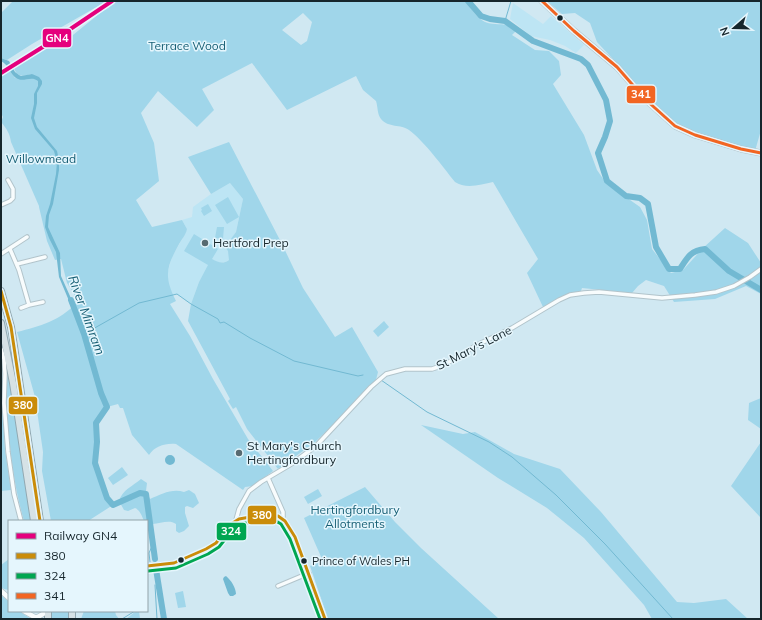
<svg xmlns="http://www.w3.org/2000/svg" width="762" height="620" viewBox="0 0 762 620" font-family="Mulish,sans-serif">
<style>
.built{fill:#bde5f4}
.green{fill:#a0d6ea;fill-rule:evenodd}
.water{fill:#72b9d2}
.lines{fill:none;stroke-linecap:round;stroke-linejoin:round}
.stream{stroke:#72b9d2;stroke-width:1}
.river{stroke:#72b9d2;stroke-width:6}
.minor-casing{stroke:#b2c4cb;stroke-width:5.5}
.tertiary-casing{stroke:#b2c4cb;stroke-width:6}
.secondary-casing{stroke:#b2c4cb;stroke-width:7}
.trunk-casing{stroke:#91a8b1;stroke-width:8}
.minor{stroke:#f8fcfd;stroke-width:3.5}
.tertiary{stroke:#f8fcfd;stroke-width:4.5}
.secondary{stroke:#f8fcfd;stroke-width:5}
.trunk{stroke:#d6e2e6;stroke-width:6}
.bus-1-casing{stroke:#e5f6fd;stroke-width:6}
.bus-2-casing{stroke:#e5f6fd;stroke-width:6}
.bus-3-casing{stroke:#e5f6fd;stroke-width:6}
.bus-1{stroke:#ca8c09;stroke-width:3}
.bus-2{stroke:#00a651;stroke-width:3}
.bus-3{stroke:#f26522;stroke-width:3}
.rail-1-casing{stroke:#e5f6fd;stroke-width:7}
.rail-1{stroke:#e5007d;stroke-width:4}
.bus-dot{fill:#16262c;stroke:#e5f6fd;stroke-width:1.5}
.poi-dot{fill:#576a71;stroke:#e5f6fd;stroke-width:1.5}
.labels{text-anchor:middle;stroke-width:3;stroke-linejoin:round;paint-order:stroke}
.bus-label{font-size:11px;fill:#16262c;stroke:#e5f6fd;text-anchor:start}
.park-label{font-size:12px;fill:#175f75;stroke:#e5f6fd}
.poi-label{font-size:12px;fill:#16262c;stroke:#e5f6fd;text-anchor:start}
.street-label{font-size:12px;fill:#16262c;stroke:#e5f6fd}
.water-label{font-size:13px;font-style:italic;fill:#165e74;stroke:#e5f6fd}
.line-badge{stroke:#e5f6fd;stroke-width:1.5}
.badge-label{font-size:11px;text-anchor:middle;font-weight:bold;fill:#fff}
</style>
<rect width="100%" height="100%" fill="#d0e8f2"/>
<!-- built -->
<path class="built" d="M513 3 543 24 551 16 584 45 576 53 565 46 550 40 531 36 510 19Z
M230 183 243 199 236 232 228 245 230 258 229 260 225 262 220 263 212 260 199 282 191 304 177 294 173 295 169 288 167 274 172 257 184 236 187 229 182 220 192 217 193 207 211 194Z"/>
<!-- green -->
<path class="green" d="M13 1H107L32 44 7 60 1 58V13Z
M115 1H465C471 8 477 18 485 22 498 27 503 20 516 31L512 35 535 50 549 51 559 61 561 75 553 84 584 135 597 170 606 183 640 207 647 220 652 249 671 273 683 270 703 248 725 228 748 243 761 263V294L746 286 715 299 674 302 664 286 646 280 638 286 632 293 582 288 581 291 565 295 543 307 527 273 538 259 493 182C481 185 465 189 455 182 443 167 424 141 409 130 401 124 388 128 381 119 377 114 378 107 376 101L363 90 356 76 287 110 252 63 202 89 214 110 197 127 158 91 141 113 154 143 159 181 136 200 152 227 182 220 187 229C186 235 181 240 178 246 166 268 164 277 176 301L170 304 190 336 213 379 248 439 273 471 253 486 245 487 243 490 176 444C165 443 155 446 149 455L132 435 123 408H120L118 404 107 407 97 423V440L95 463 107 498 113 505 88 521H51L42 471 43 452 35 397 17 332C40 326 60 321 76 303L74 294 67 283 61 259 55 260 47 241 39 207V206L11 142C10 134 7 129 1 122L3 117 1 113V75L10 71 15 78C22 79 30 76 36 79L32 74C24 76 17 78 14 68L64 37 68 39ZM303 13 312 22 307 41 301 45 282 30Z
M547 1H761V130L755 151 698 135 680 126 666 116 597 42 590 23 575 13 562 14Z
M229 142 281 242 303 288 335 337 352 327 378 372 376 380 361 394 334 424 314 443 278 469 272 461 247 429 236 407 233 409 228 401 230 399 188 321 191 304 199 282 208 265 184 251 194 234 218 249 212 259C219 263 223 264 229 260L228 251 225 247 236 232 243 199 230 183 211 194 188 157Z
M228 197 239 217 227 224 215 205Z
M208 204 212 211 204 216 201 211 202 210 201 208Z
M217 227H224L223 239 215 238Z
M384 321 389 327 378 337 373 331Z
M1 356 5 449 11 490 1 491Z
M8 373 32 521H24C15 490 11 459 8 428 6 409 4 390 8 373Z
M761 398V429L748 420 749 403Z
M421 425 463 434 475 432 514 454 560 469 601 512 677 602 694 603 726 599 748 619H652L644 605 584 538 547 508 498 478Z
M761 442V518L731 486Z
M122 467 128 475 113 485 108 478Z
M141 479 147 483 146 491 150 499C161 494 173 488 184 492L189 490 195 494 199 503 193 508 187 506 185 507V513L189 526 184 531 179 533 176 531V524C167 518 156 527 147 523V521H144C142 516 140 510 135 508L128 511 124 510 119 501C122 490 133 486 141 479Z
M365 487 395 522 421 548 499 619H328L310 566 322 559 304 518Z
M318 489 322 496 308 504 304 497Z
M9 559V590L4 589 1 587V565Z
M183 591 186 607 178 608 175 593Z
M1 595 9 602V611H19L31 619H1Z
M51 611H69V619H51Z
M84 611H115L116 615 119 619H81Z
M136 611H139L140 619H126Z"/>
<!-- water -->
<path class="water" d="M1 58 9 61 15 72 19 75 21 76 32 74 39 77 42 81V84L37 93V103L34 118 37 127 57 151 59 160V170L53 204 49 215 48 227 60 253 61 276 74 305 72 308 59 277 56 252 49 238 45 227 46 216 50 204 56 174 57 162 54 151 35 129 31 118 34 104V94L38 86V81C31 75 23 83 16 78 10 74 9 65 1 61Z
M165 460a5 5 0 1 1 10 0a5 5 0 1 1-10 0Z
M226 576C231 580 236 588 236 594L233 596H230L228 593 223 579 224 577Z"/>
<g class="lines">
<!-- stream -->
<path class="stream" d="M505 21 511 1
M84 334 139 303 177 294 191 304 218 319 220 323 224 322 250 338 294 361 358 376 363 375
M381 380 427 412 489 442 512 457 556 495 605 544 673 619
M150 562 149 553 153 544
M155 585 157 619
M122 619 135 611"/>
<!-- river -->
<path class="river" d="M468 1 481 16 490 19 505 21 533 41 581 59 588 65 606 100 610 121 605 137 598 153 607 181 626 196 640 198 648 204 656 247 669 269H680C687 258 691 250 705 249L729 271 761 290
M71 300 84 334 101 393 107 407 96 423 97 442 95 463 107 498 113 505 140 493 146 494 155 559
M156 569 164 619"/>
<!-- minor casing -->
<g class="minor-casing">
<path id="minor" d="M1 205 10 201 13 198V189L8 180
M10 249 19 270 29 305
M1 254 27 237
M17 264 45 257
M21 308 29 305 43 302
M1 349 4 359 5 374 4 403 8 452 14 494 21 521
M268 478 283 512V518
M236 520 239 509 249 491 261 482 293 463 316 446 371 387 386 374 405 369H432L444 365 477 345 512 328 559 300 570 295 584 293 599 292 662 298 695 295 716 292 734 286 750 277 761 269
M147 566 174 563 206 549 216 543 231 524 239 519 261 515 278 516 285 521 295 537 325 619
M278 586 309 573"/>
</g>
<!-- tertiary casing -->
<g class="tertiary-casing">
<path id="tertiary" d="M1 591 9 598
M24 611 38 619
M36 618 48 611"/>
</g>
<!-- secondary casing -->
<g class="secondary-casing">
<path id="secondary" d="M542 1 574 31 617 67 645 99 675 126 695 135 741 149 761 153"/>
</g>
<!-- trunk casing -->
<g class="trunk-casing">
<path id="trunk" d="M1 291 11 327 14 346 40 521
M1 323 13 383 34 521
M72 611V619
M48 619V611"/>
</g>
<!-- minor -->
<use href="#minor" class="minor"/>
<!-- tertiary -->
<use href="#tertiary" class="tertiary"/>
<!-- secondary -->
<use href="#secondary" class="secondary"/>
<!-- trunk -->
<use href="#trunk" class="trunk"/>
<!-- bus-1 casing -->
<g class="bus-1-casing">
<path id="bus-1" d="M1 291 11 327 40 521
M147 566 174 563 206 549 216 543 231 524 239 519 261 515 278 516 285 521 295 537 325 619"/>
</g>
<!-- bus-2 casing -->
<g class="bus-2-casing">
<path id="bus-2" d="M148 571 176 568 208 554 219 547 234 528 241 524 261 520 276 521 281 524 290 539 320 619"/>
</g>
<!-- bus-3 casing -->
<g class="bus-3-casing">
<path id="bus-3" d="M542 1 574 31 617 67 645 99 675 126 695 135 741 149 761 153"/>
</g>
<!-- bus-1 -->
<use href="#bus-1" class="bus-1"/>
<!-- bus-2 -->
<use href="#bus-2" class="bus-2"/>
<!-- bus-3 -->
<use href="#bus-3" class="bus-3"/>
<!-- rail-1 casing -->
<g class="rail-1-casing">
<path id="rail-1" d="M1 73 54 40 112 1"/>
</g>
<!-- rail-1 -->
<use href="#rail-1" class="rail-1"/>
</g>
<!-- markers -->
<g class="bus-dot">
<circle cx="560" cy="18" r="3.5"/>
<circle cx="181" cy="560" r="3.5"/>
<circle cx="304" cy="561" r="3.5"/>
</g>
<g class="poi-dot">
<circle cx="205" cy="243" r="4"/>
<circle cx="239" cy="453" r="4"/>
</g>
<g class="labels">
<!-- bus labels -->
<g class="bus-label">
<text x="312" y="565">Prince of Wales PH</text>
</g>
<!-- park labels -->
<g class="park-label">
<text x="187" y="50">Terrace Wood</text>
<text x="41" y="163">Willowmead</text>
<text x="355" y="514">Hertingfordbury<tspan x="355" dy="14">Allotments</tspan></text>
</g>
<!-- poi labels -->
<g class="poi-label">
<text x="213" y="247">Hertford Prep</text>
<text x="247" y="450">St Mary's Church<tspan x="247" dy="14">Hertingfordbury</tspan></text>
</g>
<!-- street labels -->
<g class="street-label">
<text transform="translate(474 348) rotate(-27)" y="4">St Mary's Lane</text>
</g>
<!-- water labels -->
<g class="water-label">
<text transform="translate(87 315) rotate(70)" y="5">River Mimram</text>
</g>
</g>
<g class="line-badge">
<rect x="42" y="28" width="30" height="20" rx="4" fill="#e5007d"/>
<rect x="626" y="85" width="30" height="19" rx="4" fill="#f26522"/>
<rect x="8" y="396" width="30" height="19" rx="4" fill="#ca8c09"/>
<rect x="247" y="505" width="30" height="20" rx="4" fill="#ca8c09"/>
<rect x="216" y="522" width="31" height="19" rx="4" fill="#00a651"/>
</g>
<g class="badge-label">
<text x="57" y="42">GN4</text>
<text x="641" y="98">341</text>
<text x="23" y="409">380</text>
<text x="262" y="519">380</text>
<text x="231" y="535">324</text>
</g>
<!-- border -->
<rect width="762" height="620" fill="none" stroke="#16262c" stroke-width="4"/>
<!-- legend -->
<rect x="8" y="520" width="140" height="92" fill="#e5f6fd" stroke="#92a3a9"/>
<rect x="16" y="533" width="20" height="6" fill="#e5007d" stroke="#92a3a9"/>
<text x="44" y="540" font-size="12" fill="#16262c">Railway GN4</text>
<rect x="16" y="553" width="20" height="6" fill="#ca8c09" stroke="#92a3a9"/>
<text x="44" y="560" font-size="12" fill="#16262c">380</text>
<rect x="16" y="573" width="20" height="6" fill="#00a651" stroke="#92a3a9"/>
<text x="44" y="580" font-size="12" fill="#16262c">324</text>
<rect x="16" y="593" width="20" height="6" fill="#f26522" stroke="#92a3a9"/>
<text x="44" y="600" font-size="12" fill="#16262c">341</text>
<!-- north arrow -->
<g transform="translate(734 28) rotate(250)" stroke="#e5f6fd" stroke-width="3" paint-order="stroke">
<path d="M0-3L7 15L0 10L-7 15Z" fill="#16262c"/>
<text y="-6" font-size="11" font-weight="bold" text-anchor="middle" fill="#16262c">N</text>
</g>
</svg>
